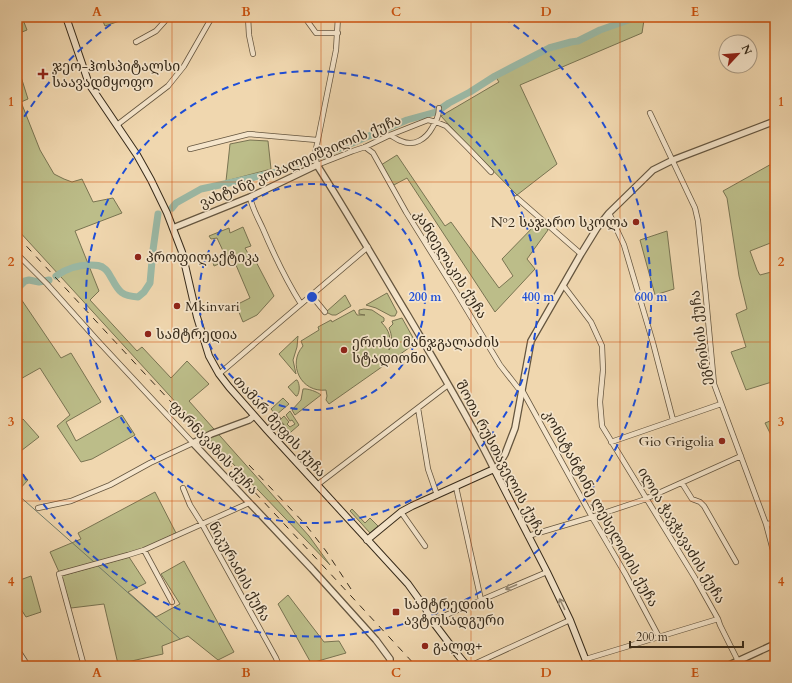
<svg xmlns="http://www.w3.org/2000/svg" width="792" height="683" viewBox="0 0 792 683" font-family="Cardo,'Noto Serif Georgian',serif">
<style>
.green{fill:#bcbd89;stroke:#797452}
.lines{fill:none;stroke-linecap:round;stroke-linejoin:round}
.stream{stroke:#73806f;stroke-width:1}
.river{stroke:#9bbaa7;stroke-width:7}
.minor-casing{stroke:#64553f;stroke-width:6}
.tertiary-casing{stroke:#64553f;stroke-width:8}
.secondary-casing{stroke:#362a1a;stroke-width:8}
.minor{stroke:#f5e5cb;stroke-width:4.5}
.tertiary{stroke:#f5e5cb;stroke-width:5.5}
.secondary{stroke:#f5e5cb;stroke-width:6}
.rail{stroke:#362a1a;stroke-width:1;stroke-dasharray:7 7;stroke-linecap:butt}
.oneway{stroke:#968872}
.grid{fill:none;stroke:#cd520e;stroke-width:1;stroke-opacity:0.55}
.ring{fill:none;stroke:#1d4ed8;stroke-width:2;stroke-dasharray:7 5}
.poi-dot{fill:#8f2418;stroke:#f5e5cb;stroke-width:1.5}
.labels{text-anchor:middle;stroke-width:3.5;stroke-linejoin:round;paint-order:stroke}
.poi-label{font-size:14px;fill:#362a1a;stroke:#f5e5cb;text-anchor:start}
.street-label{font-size:14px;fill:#362a1a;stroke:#f5e5cb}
.centre{fill:#1d4ed8;stroke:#f5e5cb;stroke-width:2}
.ring-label{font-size:12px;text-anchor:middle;font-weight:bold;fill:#1d4ed8;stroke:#f5e5cb;stroke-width:3.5;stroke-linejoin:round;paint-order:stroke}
.neatline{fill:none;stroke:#cd520e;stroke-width:1.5}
.grid-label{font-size:13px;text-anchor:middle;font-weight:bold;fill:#cd520e}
</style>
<rect width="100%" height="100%" fill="#f0d7af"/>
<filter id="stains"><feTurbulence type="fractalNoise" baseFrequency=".005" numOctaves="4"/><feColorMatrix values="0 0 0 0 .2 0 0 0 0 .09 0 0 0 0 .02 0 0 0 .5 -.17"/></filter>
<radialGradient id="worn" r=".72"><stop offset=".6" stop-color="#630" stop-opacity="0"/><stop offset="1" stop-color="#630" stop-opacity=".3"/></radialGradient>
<!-- green -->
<path class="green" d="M17 17H22L27 30 17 34Z
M101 17H131L105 26Z
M637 17 644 20 642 33 520 85 557 164 517 195 458 135 441 116 499 82 495 76 549 48 571 42 578 41 600 30Z
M17 64 28 99 21 102 40 150 54 174 64 179 72 182 82 179 93 202 113 198 122 213 75 231 99 291 90 300 137 351 142 347 171 378 187 361 209 384 189 401 309 536 330 565 213 443 17 229Z
M250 140 268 141 271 169 226 181 230 144Z
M397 155 445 226 451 222 499 288 513 276 502 259 539 221 548 230 527 259 535 269 495 312 407 178 392 186 381 165Z
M775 162V245L773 242 750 251 757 270 760 275 775 271V381L746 390 731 352 746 347 736 314 747 309 739 276 727 198 723 191Z
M243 227 251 246 245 248 250 257 253 256 274 296 257 315 243 322 236 305 250 298 233 258 214 266 212 259 224 253 217 238 211 239 209 236 229 228 230 233Z
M667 231 674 289 655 295 640 240Z
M387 293 397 312 395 316H391L376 308 366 305Z
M345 295 351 306 336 315H332L326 312Z
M21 299 61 358 71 353 101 402 66 422 76 441 122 415 135 435 92 459 81 462 57 426 70 415 40 368 17 381V303Z
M364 309 372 310 384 318V321L383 322H381C390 331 391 337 389 350 393 343 392 335 389 328L393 324 392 321 402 318 416 343 329 404 326 400 327 396 326 390C301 393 287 364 303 346L301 341 319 330 318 327 331 320 332 322 354 310 357 315H365L359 314V310Z
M298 336 297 347 293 360 296 374 279 354Z
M296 380H297C300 384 300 392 297 396H296L288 387Z
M303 389C307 388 318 392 321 395L295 415 292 410 301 400Z
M283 398 289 404 276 415 271 409Z
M290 411 299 425 284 438 273 426 276 423 278 425 277 427 283 433 286 429 281 424H280L277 422 279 420 287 428 280 420 284 416 289 422 287 424 290 427 295 424 292 420 290 421 286 415Z
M23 419 39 437 17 454V423Z
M775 419V443L765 423Z
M17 468 28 480 17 492Z
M155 492 176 533 142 549 59 572 50 552 81 539 78 533Z
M352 509 365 523 370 518 378 526 370 533 350 511Z
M129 557 146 583 128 592 156 617 180 604 161 574 184 561 234 652 218 660 188 636 162 646 163 654 118 664 104 604 71 608 61 576Z
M17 576 20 580 31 576 41 612 26 617 17 603Z
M288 595 324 642 339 641 346 653 311 663 278 604Z"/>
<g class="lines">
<!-- stream -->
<path class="stream" d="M17 494 94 562
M98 566 180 639"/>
<!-- river -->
<path class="river" d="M172 208 176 203 201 189 229 183 277 172 326 154 407 120 436 112 449 103 470 92 495 76 549 48 571 42 578 41 600 30 637 17
M56 276C67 268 77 265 90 265 96 265 101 265 105 269 108 271 110 276 112 279 119 292 122 296 138 297L144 292 150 283 153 250 158 214
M17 289 25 281 29 280 39 282 49 280"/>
<!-- minor casing -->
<g class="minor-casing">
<path id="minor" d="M248 17 249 35 253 54
M305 17 308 22 316 33H338
M338 17 336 50 315 154 317 165 353 151 365 147 390 135 428 120 436 122 446 126 468 148 491 172
M136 42 156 31 165 21V17
M650 113 695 208 698 221 705 287 714 384 766 524 775 558
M117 125 168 86 184 66 212 17
M390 135C394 137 397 140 401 141 414 147 426 139 432 128 436 121 439 116 439 108
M365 147 373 153 406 212 456 292 500 365 518 388 522 390 592 517 626 575 659 637
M190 149 249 134 317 140
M250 197C252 208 258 218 263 229 274 255 286 280 301 304
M517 198 581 254
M609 213 624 245 653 343 673 420
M17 254 47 284 97 340 193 443 150 463 110 485 71 501 38 508
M563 285 591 322 602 346 603 370 600 402 602 426 695 578 718 619 720 625 738 661
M311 295 325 312
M219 374 368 247
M418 408 428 469 437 495
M267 430 278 419
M611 442 721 404
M682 483 692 499 700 502 704 506 736 562
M317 485 448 385
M456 487 481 600
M183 488 190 505 202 524 276 658 279 666
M401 512 425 546
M766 524 775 523
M528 536 592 517 643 500 741 456
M144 550 172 602
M433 616 437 618H439L547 572
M17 649 28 666
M586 659 718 619
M84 666 59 574 128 555 144 550 249 503
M470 666 570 620"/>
</g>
<!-- tertiary casing -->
<g class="tertiary-casing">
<path id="tertiary" d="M173 228 250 197 317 165C348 214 377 264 407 314 437 365 468 416 494 469L498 466 505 454 515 428 531 341 581 254 597 228 609 213 653 170 673 160 775 121
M254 416 249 420 211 434 193 443 312 569 376 640 390 659V662L388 666
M727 666 775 644"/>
</g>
<!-- secondary casing -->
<g class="secondary-casing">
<path id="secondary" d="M66 17 89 84 137 155 151 180 167 213 182 252 197 317 209 356 219 374 229 387 267 430 408 584 418 598 426 609 430 620 433 622 434 619 432 615 429 614 428 616
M367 540 401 512 412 506 494 469 547 572 570 620 588 666
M433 622 458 655 467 666"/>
</g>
<!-- minor -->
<use href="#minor" class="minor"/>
<!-- tertiary -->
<use href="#tertiary" class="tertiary"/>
<!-- secondary -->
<use href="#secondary" class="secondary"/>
<!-- rail -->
<path class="rail" d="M17 236 416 666
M249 465 305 524 326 551 353 592"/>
</g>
<!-- one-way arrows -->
<defs><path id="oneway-shaft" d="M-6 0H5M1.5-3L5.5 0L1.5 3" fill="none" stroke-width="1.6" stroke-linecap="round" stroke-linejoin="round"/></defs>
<g class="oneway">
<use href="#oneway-shaft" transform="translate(511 587) rotate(157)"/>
<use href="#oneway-shaft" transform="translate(562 604) rotate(-116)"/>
</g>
<!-- grid -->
<path class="grid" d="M172 17V666M321 17V666M471 17V666M620 17V666M17 182H775M17 342H775M17 501H775"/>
<!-- distance rings -->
<g class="ring">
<circle cx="312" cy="297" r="113"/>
<circle cx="312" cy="297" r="226"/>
<path d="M18 127A339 339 0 0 1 120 18M504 18A339 339 0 1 1 18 466"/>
</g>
<!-- markers -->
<g class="poi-dot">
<path d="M41 68h4v4h4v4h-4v4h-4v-4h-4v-4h4z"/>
<circle cx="636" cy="222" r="4"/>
<circle cx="138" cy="257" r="4"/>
<circle cx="177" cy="306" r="4"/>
<circle cx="148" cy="334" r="4"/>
<circle cx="344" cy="350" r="4"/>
<circle cx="722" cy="441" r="4"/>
<rect x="392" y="608" width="8" height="8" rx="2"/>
<circle cx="425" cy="646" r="4"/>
</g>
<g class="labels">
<!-- poi labels -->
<g class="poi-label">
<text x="52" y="71">ჯეო-ჰოსპიტალსი<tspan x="52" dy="16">საავადმყოფო</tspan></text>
<text x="628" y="227" text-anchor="end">№2 საჯარო სკოლა</text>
<text x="146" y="262">პროფილაქტიკა</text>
<text x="185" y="311">Mkinvari</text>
<text x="156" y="339">სამტრედია</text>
<text x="352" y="347">ეროსი მანჯგალაძის<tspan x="352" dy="16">სტადიონი</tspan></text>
<text x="714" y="446" text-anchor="end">Gio Grigolia</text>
<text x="404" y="609">სამტრედიის<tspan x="404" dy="16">ავტოსადგური</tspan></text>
<text x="433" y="651">გალფ+</text>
</g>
<!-- street labels -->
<g class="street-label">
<text transform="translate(300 161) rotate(-23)" y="5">ვახტანგ კოპალეიშვილის ქუჩა</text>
<text transform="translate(451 264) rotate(58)" y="5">კანდელაკის ქუჩა</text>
<text transform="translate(700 338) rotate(-97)" y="5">ეგრისის ქუჩა</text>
<text transform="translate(280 426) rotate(48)" y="5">თამარ მეფის ქუჩა</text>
<text transform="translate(214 447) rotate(47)" y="5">ფარნავაზის ქუჩა</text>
<text transform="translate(501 458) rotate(62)" y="5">შოთა რუსთაველის ქუჩა</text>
<text transform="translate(601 508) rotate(61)" y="5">კონსტანტინე ლესელიძის ქუჩა</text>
<text transform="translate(682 535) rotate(59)" y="5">ილია ჭავჭავაძის ქუჩა</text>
<text transform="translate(240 571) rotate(61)" y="5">ნიკურაძის ქუჩა</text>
</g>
</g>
<circle cx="312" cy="297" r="6" class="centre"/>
<g class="ring-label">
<text x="425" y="301">200 m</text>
<text x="538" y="301">400 m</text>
<text x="651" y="301">600 m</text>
</g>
<!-- margin -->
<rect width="792" height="683" fill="none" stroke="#f0d7af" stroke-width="44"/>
<!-- north arrow -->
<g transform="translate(738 54) rotate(64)"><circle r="19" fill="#f5e5cb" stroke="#a99a84"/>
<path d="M0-3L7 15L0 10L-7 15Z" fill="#8f2418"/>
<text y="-6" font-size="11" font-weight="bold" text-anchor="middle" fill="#362a1a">N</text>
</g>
<!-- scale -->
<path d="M630 641v6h113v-6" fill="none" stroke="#362a1a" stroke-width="2"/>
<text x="636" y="641" font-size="12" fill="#362a1a" stroke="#f5e5cb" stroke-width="3" paint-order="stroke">200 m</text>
<rect x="22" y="22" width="748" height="639" class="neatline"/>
<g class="grid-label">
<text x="97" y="16">A</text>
<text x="246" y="16">B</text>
<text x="396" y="16">C</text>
<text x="546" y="16">D</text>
<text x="695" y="16">E</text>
<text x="11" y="106">1</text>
<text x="781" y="106">1</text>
<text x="11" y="266">2</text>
<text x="781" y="266">2</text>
<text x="11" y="426">3</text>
<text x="781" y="426">3</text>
<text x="11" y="586">4</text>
<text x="781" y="586">4</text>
<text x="97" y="677">A</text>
<text x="246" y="677">B</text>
<text x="396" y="677">C</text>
<text x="546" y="677">D</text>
<text x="695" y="677">E</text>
</g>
<rect width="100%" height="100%" filter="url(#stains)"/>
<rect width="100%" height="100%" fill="url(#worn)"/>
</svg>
